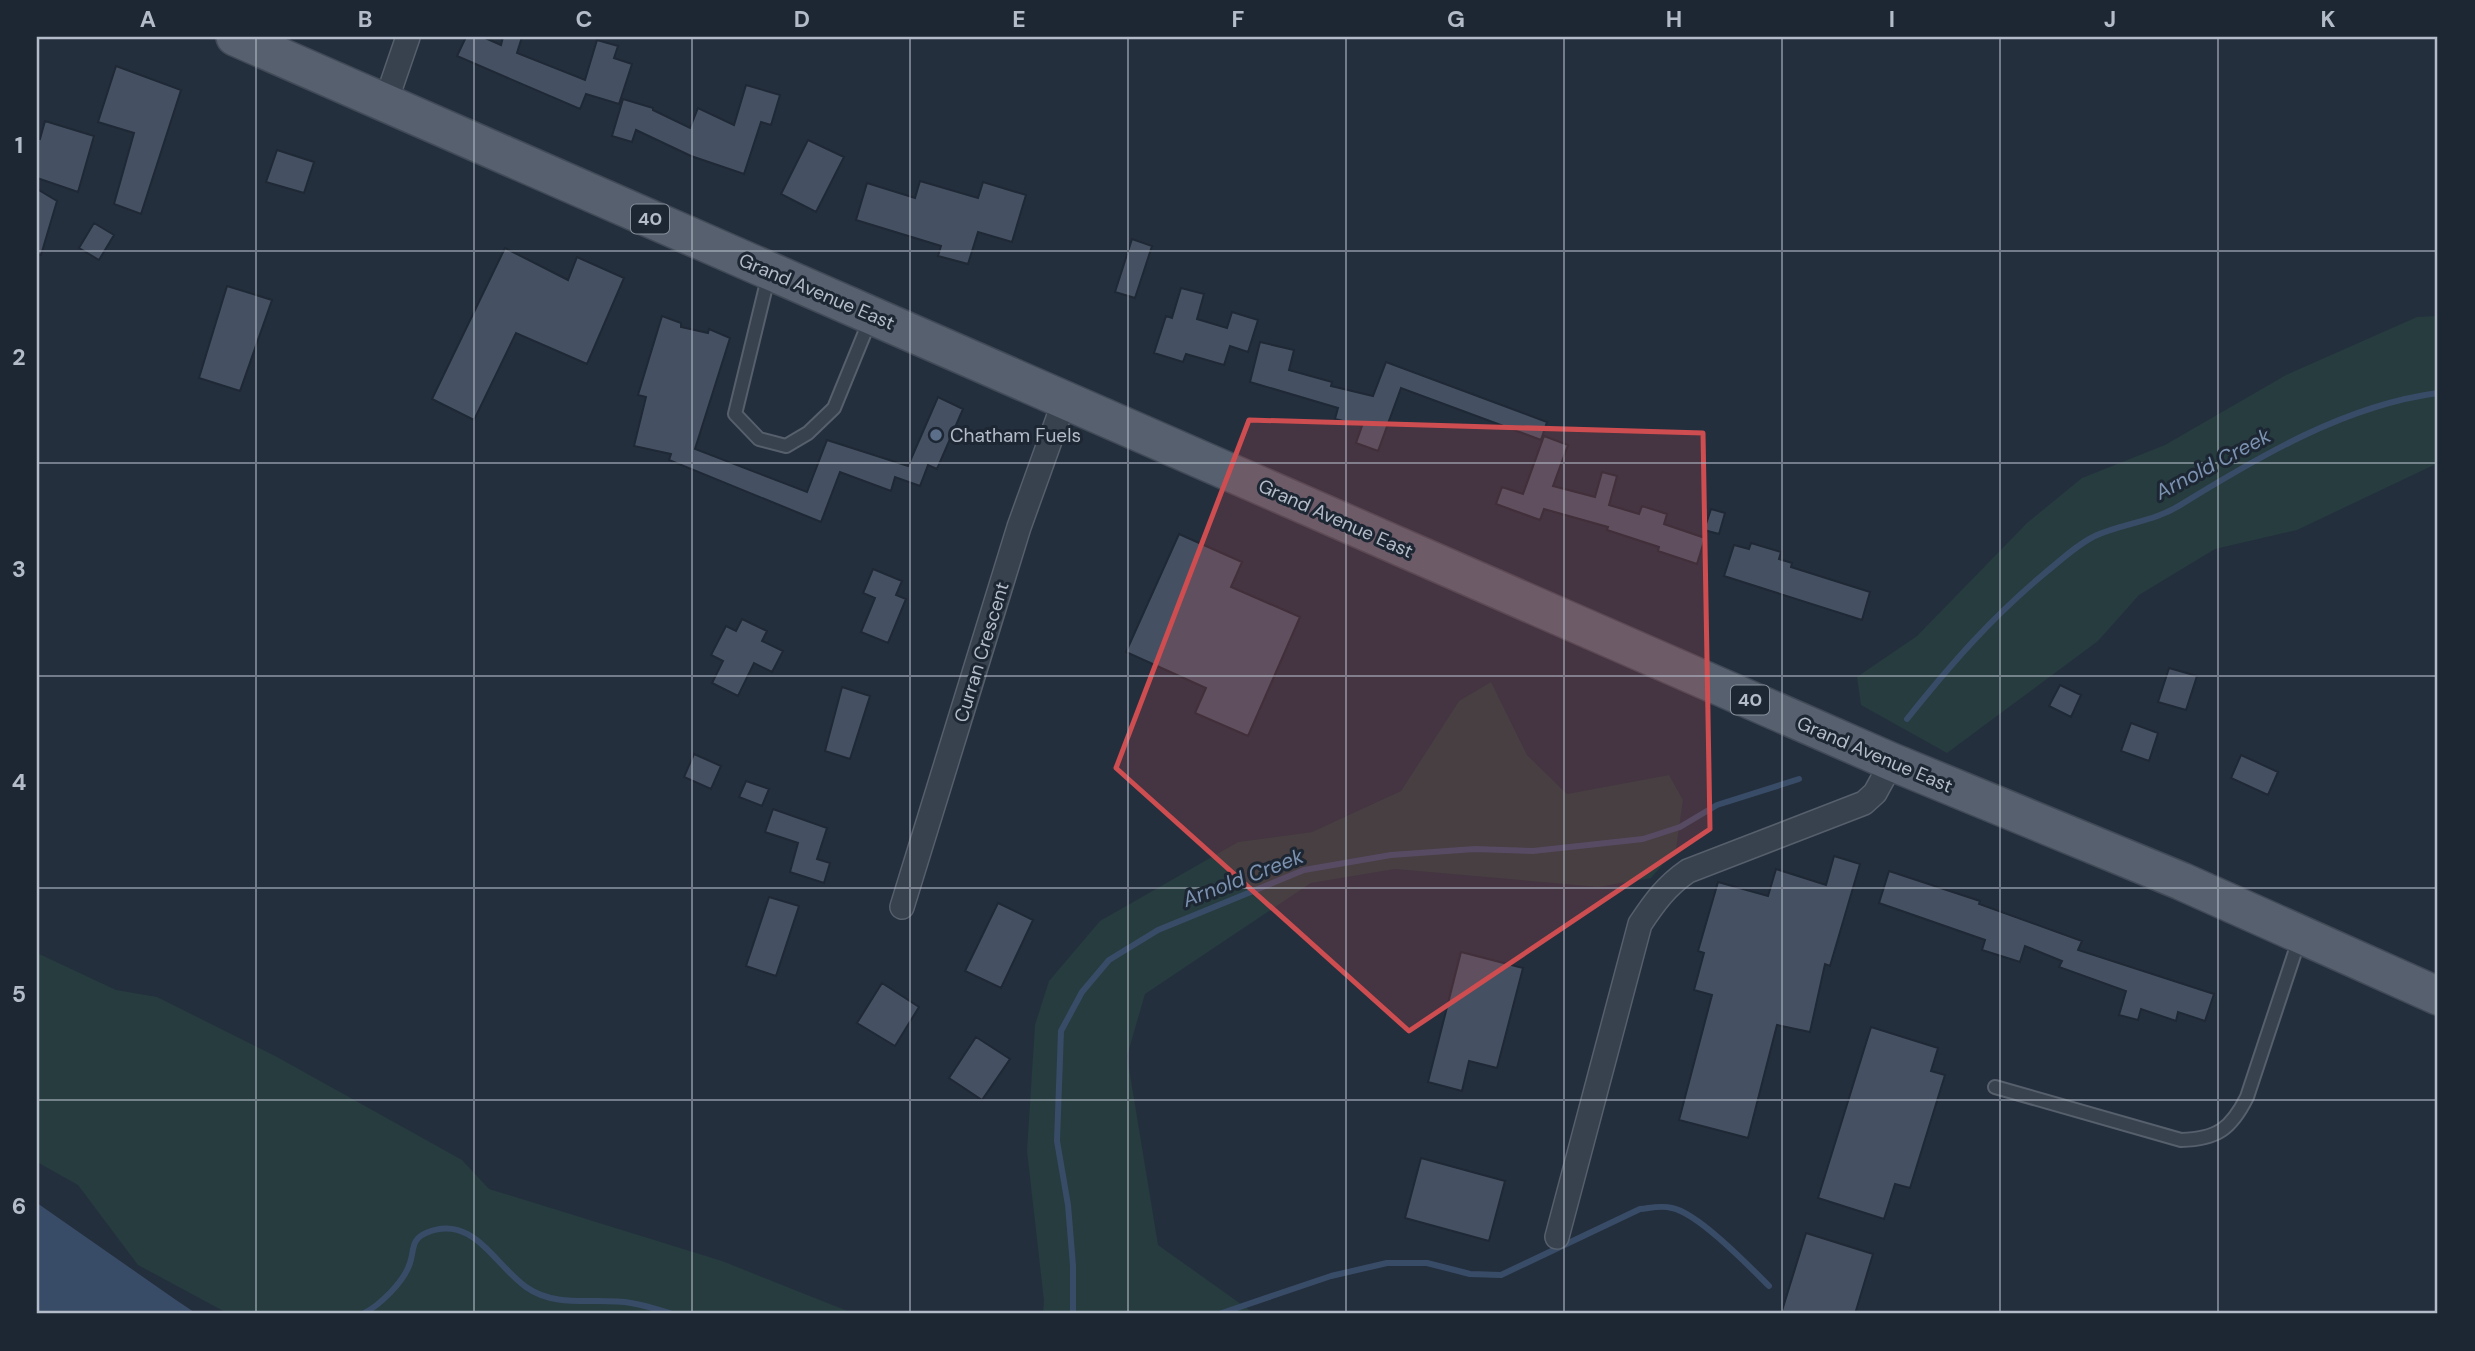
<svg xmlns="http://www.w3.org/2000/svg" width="2475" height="1351" viewBox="0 0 2475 1351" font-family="'DM Sans',sans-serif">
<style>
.green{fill:#263c3f}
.water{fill:#394c67}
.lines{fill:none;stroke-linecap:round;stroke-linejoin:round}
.stream{stroke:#394c67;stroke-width:6}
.building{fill:#455162;stroke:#1f2835;stroke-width:2}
.service-casing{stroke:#565f6c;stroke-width:16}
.minor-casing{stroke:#565f6c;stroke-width:26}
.primary-casing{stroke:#414a57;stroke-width:40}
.service{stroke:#38414e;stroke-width:12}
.minor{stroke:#38414e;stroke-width:23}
.primary{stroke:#56606e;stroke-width:37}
.marked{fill:#ce4d50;fill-opacity:0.2;stroke:#ce4d50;stroke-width:5;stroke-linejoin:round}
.grid{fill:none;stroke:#b4bcc9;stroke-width:2;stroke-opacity:0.55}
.service-dot{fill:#5c6f8a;stroke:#1d2633;stroke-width:2.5}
.labels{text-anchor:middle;stroke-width:6;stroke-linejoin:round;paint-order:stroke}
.shield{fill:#1d2633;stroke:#878f9c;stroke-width:2}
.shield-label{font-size:18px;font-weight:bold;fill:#b4bcc9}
.street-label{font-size:19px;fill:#b4bcc9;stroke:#1d2633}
.poi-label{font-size:19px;fill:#b4bcc9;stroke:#1d2633;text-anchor:start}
.water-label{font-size:21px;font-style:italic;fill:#7c92b1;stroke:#1d2633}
.neatline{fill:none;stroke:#b4bcc9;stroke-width:2.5}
.grid-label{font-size:23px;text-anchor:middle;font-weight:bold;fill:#b4bcc9}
</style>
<rect width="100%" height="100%" fill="#242f3e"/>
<!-- green -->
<path class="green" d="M2438 316V463L2297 530 2215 549 2139 595 2098 641 1947 753 1861 705 1857 677 1917 636 2027 523 2082 478 2165 445 2286 375 2417 317Z
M1491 682 1527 755 1567 794 1669 775 1683 800 1676 849 1651 878 1598 887 1395 869 1311 883 1145 994 1127 1056 1158 1245 1255 1314H1043L1044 1301 1027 1151 1035 1025 1049 981 1100 921 1238 842 1312 832 1401 791 1459 701Z
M37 953 116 990 157 997 277 1057 462 1160 489 1189 722 1261 855 1314H229L138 1265 78 1185 37 1162Z"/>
<!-- water -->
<path class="water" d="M37 1203 176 1300 197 1314H37Z"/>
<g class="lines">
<!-- stream -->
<path class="stream" d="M1907 719C1951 664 1991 618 2045 573 2061 560 2079 543 2097 535 2125 523 2156 521 2182 504 2260 456 2346 405 2438 393
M363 1314C380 1305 404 1282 410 1263 414 1251 411 1239 426 1233 472 1213 494 1264 526 1287 557 1309 596 1297 631 1303 645 1305 659 1310 672 1314
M1073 1314V1266L1068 1205 1057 1141 1061 1031 1082 992 1109 960 1158 930 1304 870 1391 855 1475 849 1533 851 1643 839 1680 827 1717 805 1799 779
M1219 1314 1331 1276 1387 1263H1427L1470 1274 1501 1275 1640 1209C1651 1208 1661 1205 1672 1208 1698 1213 1750 1267 1769 1286"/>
</g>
<!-- building -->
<path class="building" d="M466 37H483L501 45 503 37H522L517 53 585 80 597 40 618 46 614 58 632 64 619 104 586 94 580 109 457 56Z
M116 66 181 90 141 214 114 204 134 133 98 122Z
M746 85 780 95 771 125 761 122 744 174 691 156 636 130 632 142 612 136 623 99 653 108V110L690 128 698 108 734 125Z
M45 121 94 136 78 192 37 178V138L40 139Z
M808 140 844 157 816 212 781 194Z
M277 150 314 162 304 193 266 182Z
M920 181 978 198 983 182 1026 195 1012 242 978 232 968 264 938 256 941 246 856 220 867 183 915 198Z
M37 189 57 201 41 255 37 254Z
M94 223 114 235 99 260 79 248Z
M1132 239 1152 246 1135 298 1115 292Z
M505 248 568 280 577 257 624 278 587 364 516 333 474 420 432 399Z
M227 286 272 300 240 391 199 378Z
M1181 288 1204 294 1197 319 1227 328 1232 312 1258 320 1248 352 1230 346 1224 365 1186 354 1183 362 1154 353 1166 316 1172 318Z
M662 316 681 323V327L708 333 709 329 730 338 695 449 807 492 827 440 908 466 938 397 963 409 937 469 928 465 920 486 895 477 891 491 840 472 821 522 669 460 671 454 634 446 646 397 638 395Z
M1260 342 1294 350 1289 370 1332 382 1331 386 1373 396 1386 362 1547 422 1541 440 1401 388 1378 451 1356 443 1362 426 1335 419 1338 408 1250 382Z
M1544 436 1568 445 1553 486 1595 497 1602 472 1617 476 1609 505 1639 514 1642 506 1667 514 1664 524 1705 538 1697 564 1658 551 1659 547 1607 530 1608 527 1544 509 1540 520 1496 504 1502 487 1523 494Z
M1711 509 1725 513 1719 534 1704 530Z
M1179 534 1242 562 1231 587 1300 617 1248 736 1195 713 1206 688 1126 652Z
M1751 543 1781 552 1779 559 1792 563 1791 567 1870 592 1862 620 1724 576 1734 545 1749 549Z
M873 569 902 581 896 595 906 599 888 643 861 632 875 598 863 593Z
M742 619 767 631 762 641 783 651 772 672 754 663 738 696 712 683 723 661 711 655 726 626 736 631Z
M2169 668 2197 676 2186 710 2158 702Z
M2060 685 2081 695 2071 717 2049 706Z
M842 687 870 696 850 759 825 751Z
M2131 723 2158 733 2149 761 2121 751Z
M694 754 721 766 711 789 684 777Z
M2241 755 2278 772 2268 795 2231 778Z
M746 781 769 789 762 806 739 797Z
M773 809 827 828 817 859 830 863 824 883 790 872 798 843 765 832Z
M1834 856 1860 864 1830 966 1825 964 1810 1032 1777 1025 1748 1138 1679 1120 1712 995 1694 990 1704 953 1698 951 1718 882 1768 896 1776 869 1826 885Z
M1889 871 1980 901 1979 904 2082 941 2078 950 2214 994 2205 1021 2178 1012 2176 1021 2141 1009 2138 1020 2119 1015 2126 991 2059 967 2062 961 2025 946 2020 962 1982 950 1985 940 1879 903Z
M769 897 799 906 776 976 746 966Z
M998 903 1033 920 1001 988 965 971Z
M1461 952 1523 968 1497 1068 1469 1061 1462 1091 1428 1082Z
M882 983 919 1007 895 1046 857 1023Z
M1871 1027 1938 1048 1931 1071 1945 1075 1910 1188 1895 1184 1884 1219 1818 1198Z
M976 1037 1010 1059 982 1100 949 1078Z
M1421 1158 1505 1181 1489 1241 1405 1218Z
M1806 1233 1873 1254 1855 1314H1781Z"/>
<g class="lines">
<!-- service casing -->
<g class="service-casing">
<path id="service" d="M769 274 735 414 759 439 786 446 808 433 834 408 870 320
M1995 1087 2181 1140C2217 1139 2231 1129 2247 1097L2300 937"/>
</g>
<!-- minor casing -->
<g class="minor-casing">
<path id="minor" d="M385 104 408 37
M902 907 1019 527 1065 399
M1557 1237 1640 924C1654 903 1666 886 1688 871L1864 803 1875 793 1892 762"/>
</g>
<!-- primary casing -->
<g class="primary-casing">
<path id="primary" d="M235 37 1892 762 2181 881 2438 996"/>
</g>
<!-- service -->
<use href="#service" class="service"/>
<!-- minor -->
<use href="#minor" class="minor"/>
<!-- primary -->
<use href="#primary" class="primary"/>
</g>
<!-- marked area -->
<path class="marked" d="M1249 420 1703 433 1710 829 1409 1031 1116 768Z"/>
<!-- grid -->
<path class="grid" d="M256 37V1314M474 37V1314M692 37V1314M910 37V1314M1128 37V1314M1346 37V1314M1564 37V1314M1782 37V1314M2000 37V1314M2218 37V1314M37 251H2438M37 463H2438M37 676H2438M37 888H2438M37 1100H2438"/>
<!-- markers -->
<circle class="service-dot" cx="936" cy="435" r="7"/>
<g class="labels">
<!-- shield labels -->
<g class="shield">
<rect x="631" y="204.5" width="38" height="29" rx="5"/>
<rect x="1731" y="685.5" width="38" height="29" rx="5"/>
</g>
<g class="shield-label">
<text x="650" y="225">40</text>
<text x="1750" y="706">40</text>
</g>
<!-- street labels -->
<g class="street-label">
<text transform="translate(817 291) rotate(23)" y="7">Grand Avenue East</text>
<text transform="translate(1336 518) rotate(24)" y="7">Grand Avenue East</text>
<text transform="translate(981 652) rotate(-73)" y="7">Curran Crescent</text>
<text transform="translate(1875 754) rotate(23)" y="7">Grand Avenue East</text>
</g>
<!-- poi labels -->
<g class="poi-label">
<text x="950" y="442">Chatham Fuels</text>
</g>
<!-- water labels -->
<g class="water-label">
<text transform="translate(2213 464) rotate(-28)" y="7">Arnold Creek</text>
<text transform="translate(1243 878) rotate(-21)" y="7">Arnold Creek</text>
</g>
</g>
<!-- border -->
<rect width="2475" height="1351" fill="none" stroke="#1d2633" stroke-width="77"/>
<rect x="38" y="38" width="2398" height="1274" class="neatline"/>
<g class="grid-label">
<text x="148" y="27">A</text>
<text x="365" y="27">B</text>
<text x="584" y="27">C</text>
<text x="802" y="27">D</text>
<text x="1019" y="27">E</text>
<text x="1238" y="27">F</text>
<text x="1456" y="27">G</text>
<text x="1674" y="27">H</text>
<text x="1892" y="27">I</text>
<text x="2110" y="27">J</text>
<text x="2328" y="27">K</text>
<text x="19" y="153">1</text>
<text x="19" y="365">2</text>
<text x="19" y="577">3</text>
<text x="19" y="790">4</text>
<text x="19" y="1002">5</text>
<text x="19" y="1214">6</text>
</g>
</svg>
